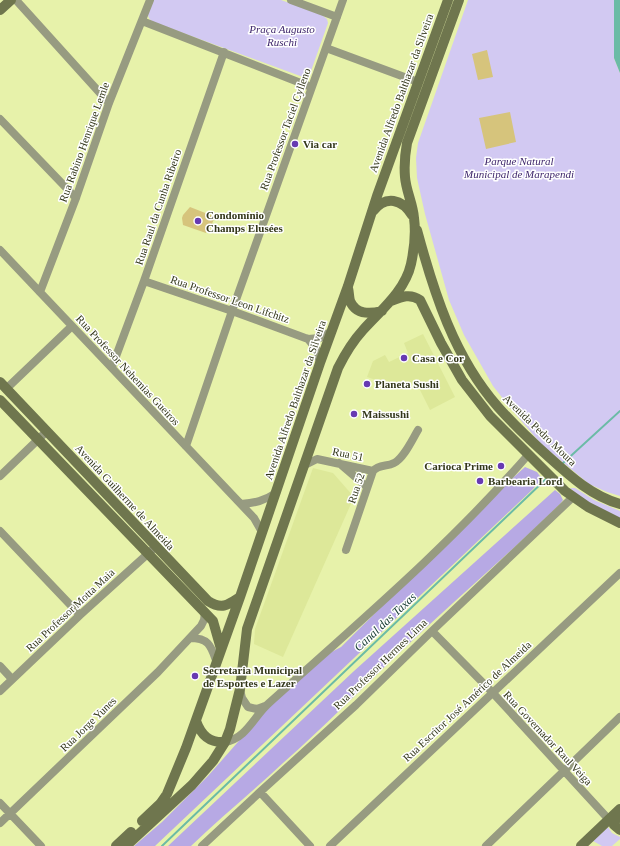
<svg xmlns="http://www.w3.org/2000/svg" width="620" height="846" viewBox="0 0 620 846" font-family="Georgia,serif">
<style>
.built{fill:#dde899}
.green{fill:#d2c9f2}
.forest{fill:#b7a9e4}
.water{fill:#6bbba6}
.lines{fill:none;stroke-linecap:round;stroke-linejoin:round}
.stream{stroke:#6bbba6;stroke-width:2}
.building{fill:#d6c47c}
.street{stroke:#979b81;stroke-width:8}
.secondary{stroke:#6f764e;stroke-width:10}
.poi-dot{fill:#673ab2;stroke:#fff;stroke-width:1.5}
.labels{text-anchor:middle;stroke-width:3;stroke-linejoin:round;paint-order:stroke}
.park-label{font-size:11px;font-style:italic;fill:#3f276c;stroke:#fff}
.street-label{font-size:11px;fill:#33371a;stroke:#fff}
.poi-label{font-size:11px;font-weight:bold;fill:#33371a;stroke:#fff;text-anchor:start}
.water-label{font-size:12px;font-style:italic;fill:#133931;stroke:#fff}
</style>
<rect width="100%" height="100%" fill="#e7f2aa"/>
<!-- built -->
<path class="built" d="M423 334 455 397 430 410 416 382 406 387 403 383 396 387 367 377 373 361 385 355 389 362 408 353 404 343Z
M313 468 333 473 354 497 283 657 254 644 255 629Z"/>
<!-- green -->
<path class="green" d="M151 0H281L322 15 327 19 328 23 311 71 309 74 303 77 153 22C144 16 149 8 151 0Z
M468 0H614V58L620 73V496L607 492 589 484 542 445 512 410 493 386 464 335 449 300 425 214 417 178 416 158 418 143Z
M570 488H575L594 500 620 511V521L580 497Z
M608 827 612 833 620 837V839L612 846H602L593 841Z"/>
<!-- forest -->
<path class="forest" d="M525 467 537 472 542 479 532 490 155 846H134L162 822 208 776 267 709 324 656 341 647 495 494Z
M555 490 560 494 563 500 560 504C508 555 453 602 400 652 361 689 323 728 283 763 253 791 221 817 191 846H168L354 671Z"/>
<!-- water -->
<path class="water" d="M614 0H620V73L614 58Z"/>
<g class="lines">
<!-- stream -->
<path class="stream" d="M562 464 620 411
M162 846 547 478"/>
</g>
<!-- building -->
<path class="building" d="M487 50 493 77 478 80 472 54Z
M510 112 516 142 486 149 479 118Z
M190 207 213 216 212 218 214 219 209 231 207 230 206 233 183 225 182 218 183 215Z"/>
<g class="lines">
<!-- street -->
<path class="street" d="M16 0 109 103
M291 0 337 17
M142 21 311 87
M326 48 418 82
M0 119 76 198
M0 250 254 518 262 532
M144 281 232 311 308 339 320 338 332 331
M40 292 76 198 109 103 150 0
M308 339 317 350 320 363
M112 367 144 281 224 52
M6 389 72 326
M186 446 232 311 343 0
M339 463 367 487
M305 465 317 459 373 471
M0 476 47 431
M241 504C255 503 264 501 276 493
M0 531 80 615
M346 550 373 471C379 464 387 467 394 463 404 458 412 440 418 430
M432 631 492 692 612 823
M190 638C210 638 211 647 217 663
M0 666 12 679
M240 689 242 698 248 707 257 709 265 706
M0 691 80 615 152 550
M225 742C247 738 254 716 269 703 358 623 450 545 528 455
M260 792 310 846
M0 803 41 846
M0 823 158 672 201 626 204 620 205 612
M202 846 260 792 356 705 432 631 573 497
M330 846 620 573
M486 846 620 717"/>
<!-- secondary -->
<path class="secondary" d="M0 10 11 0
M373 211C386 195 402 199 412 215
M417 230C434 293 454 357 498 407 514 425 532 442 550 458 571 477 592 496 620 504
M348 288C349 292 349 298 350 301 356 315 370 314 382 311
M391 301C401 297 410 293 420 300L441 343 462 380 490 416 565 491 588 507 620 523
M0 382 208 601C222 610 228 605 240 597
M0 400 213 621 221 649
M196 721C201 735 209 743 225 742
M620 815 616 819 614 825 620 830
M142 821 160 804 167 794 186 748 240 597 320 363 348 286 377 196 448 0
M116 846 131 832
M126 846 192 785 213 761 225 742 230 729 240 689 247 629 338 368C345 354 353 341 363 330 381 310 405 291 411 264 414 250 416 233 414 218 413 204 406 191 405 177 404 165 405 154 407 143L459 0
M581 846 620 809"/>
</g>
<!-- markers -->
<g class="poi-dot">
<circle cx="295" cy="144" r="4"/>
<circle cx="198" cy="221" r="4"/>
<circle cx="404" cy="358" r="4"/>
<circle cx="367" cy="384" r="4"/>
<circle cx="354" cy="414" r="4"/>
<circle cx="501" cy="466" r="4"/>
<circle cx="480" cy="481" r="4"/>
<circle cx="195" cy="676" r="4"/>
</g>
<g class="labels">
<!-- park labels -->
<g class="park-label">
<text x="282" y="33">Praça Augusto<tspan x="282" dy="13">Ruschi</tspan></text>
<text x="519" y="165">Parque Natural<tspan x="519" dy="13">Municipal de Marapendi</tspan></text>
</g>
<!-- street labels -->
<g class="street-label">
<text transform="translate(401 93) rotate(-70)" y="4">Avenida Alfredo Balthazar da Silveira</text>
<text transform="translate(285 129) rotate(-70)" y="4">Rua Professor Taciel Cylleno</text>
<text transform="translate(84 142) rotate(-70)" y="4">Rua Rabino Henrique Lemle</text>
<text transform="translate(158 207) rotate(-71)" y="4">Rua Raul da Cunha Ribeiro</text>
<text transform="translate(230 299) rotate(19)" y="4">Rua Professor Leon Lifchitz</text>
<text transform="translate(128 370) rotate(47)" y="4">Rua Professor Nehemias Gueiros</text>
<text transform="translate(295 400) rotate(-71)" y="4">Avenida Alfredo Balthazar da Silveira</text>
<text transform="translate(540 430) rotate(44)" y="4">Avenida Pedro Moura</text>
<text transform="translate(348 454) rotate(12)" y="4">Rua 51</text>
<text transform="translate(356 488) rotate(-71)" y="4">Rua 52</text>
<text transform="translate(125 497) rotate(47)" y="4">Avenida Guilherme de Almeida</text>
<text transform="translate(70 610) rotate(-43)" y="4">Rua Professor Motta Maia</text>
<text transform="translate(380 664) rotate(-44)" y="4">Rua Professor Hermes Lima</text>
<text transform="translate(467 701) rotate(-43)" y="4">Rua Escritor José Américo de Almeida</text>
<text transform="translate(88 724) rotate(-44)" y="4">Rua Jorge Yunes</text>
<text transform="translate(548 738) rotate(47)" y="4">Rua Governador Raul Veiga</text>
</g>
<!-- poi labels -->
<g class="poi-label">
<text x="303" y="148">Via car</text>
<text x="206" y="219">Condomínio<tspan x="206" dy="13">Champs Elusées</tspan></text>
<text x="412" y="362">Casa e Cor</text>
<text x="375" y="388">Planeta Sushi</text>
<text x="362" y="418">Maissushi</text>
<text x="493" y="470" text-anchor="end">Carioca Prime</text>
<text x="488" y="485">Barbearia Lord</text>
<text x="203" y="674">Secretaria Municipal<tspan x="203" dy="13">de Esportes e Lazer</tspan></text>
</g>
<!-- water labels -->
<g class="water-label">
<text transform="translate(385 622) rotate(-43)" y="4">Canal das Taxas</text>
</g>
</g>
</svg>
